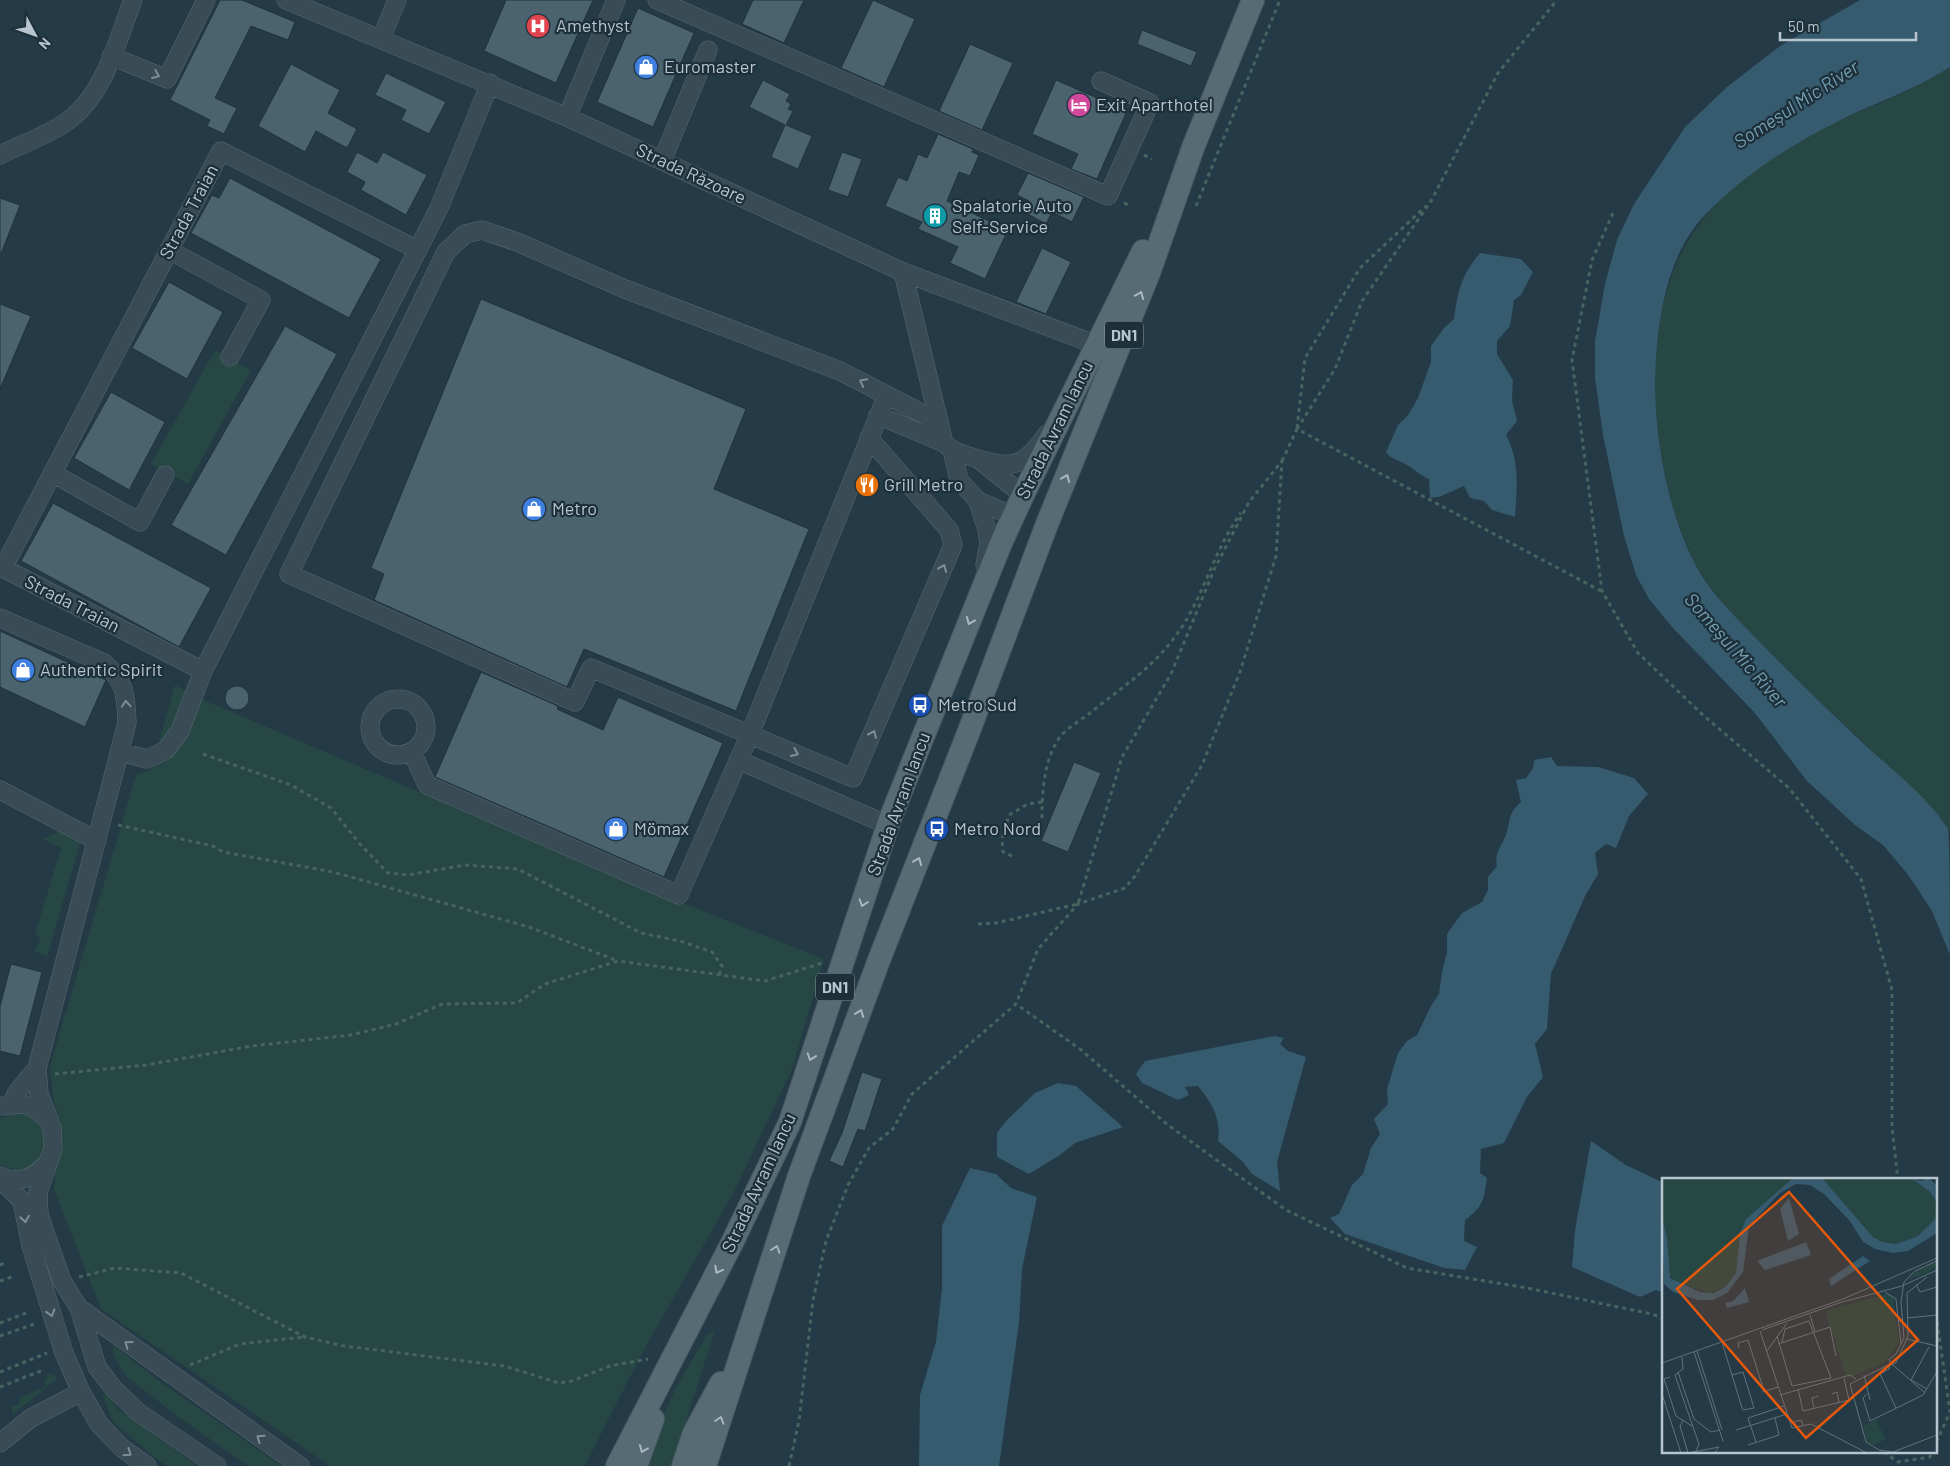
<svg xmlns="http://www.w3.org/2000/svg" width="1950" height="1466" viewBox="0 0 1950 1466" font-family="Barlow,sans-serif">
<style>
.green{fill:#264743}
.water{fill:#365a6e}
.building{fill:#4b636e;stroke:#20323c}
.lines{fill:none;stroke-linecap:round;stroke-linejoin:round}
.minor-casing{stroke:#586872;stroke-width:19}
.major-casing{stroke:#465761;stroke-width:24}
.path{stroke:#476460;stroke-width:3;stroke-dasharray:4 4;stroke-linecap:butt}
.minor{stroke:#394b55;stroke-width:18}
.major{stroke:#576b75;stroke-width:22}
.oneway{stroke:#7e8e98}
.oneway2{stroke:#a9b8c1}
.labels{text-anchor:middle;stroke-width:4.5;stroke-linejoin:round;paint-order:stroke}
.shield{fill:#1d303a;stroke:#8998a2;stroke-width:1}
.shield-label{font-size:16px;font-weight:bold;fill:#b7c5ce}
.poi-label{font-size:18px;fill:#b7c5ce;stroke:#1d303a;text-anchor:start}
.street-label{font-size:18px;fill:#b7c5ce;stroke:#1d303a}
.water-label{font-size:19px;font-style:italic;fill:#739eb4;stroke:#1d303a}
.inset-road{fill:none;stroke:#5f727c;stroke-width:1}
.view{fill:#e8590c;fill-opacity:0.15;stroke:#e8590c;stroke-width:2.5}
.inset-edge{fill:none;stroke:#b7c5ce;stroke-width:2.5}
</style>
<rect width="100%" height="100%" fill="#243a46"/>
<!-- green -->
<path class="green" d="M1950 67V832C1926 798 1893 772 1864 743 1825 707 1787 670 1750 632 1735 616 1718 600 1706 581 1668 524 1651 427 1656 359 1660 291 1679 236 1731 190 1761 164 1798 140 1834 123 1873 105 1914 91 1950 67Z
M215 350 251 370 188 484 151 464Z
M175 685 206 701 635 884 824 959 792 1069 735 1190 641 1355 585 1466H330L101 1309 54 1190 58 1113 54 1104 50 1066 136 775 151 770Z
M60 831 81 840 47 957 34 951 41 938 35 934 61 848 43 839Z
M15 1112C70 1116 41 1192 0 1164V1119Z
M715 1330 672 1466H642L675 1389 707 1335Z
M112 1344 162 1383 282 1466H248L177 1416 126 1376 114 1356Z
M50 1373 58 1378 13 1414 11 1407 20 1404 19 1398 45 1387 46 1384 44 1382Z
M102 1394H106L118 1409 198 1466H167L154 1457 113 1422Z"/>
<!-- water -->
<path class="water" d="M1860 0H1950V67C1912 92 1870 104 1831 125 1785 148 1741 178 1705 215 1669 252 1659 311 1656 360 1651 427 1668 526 1706 582 1719 601 1736 617 1752 634 1788 671 1825 707 1863 743 1888 766 1931 800 1948 829 1950 838 1950 936 1950 955L1932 911 1909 876 1883 845 1855 825 1807 781 1754 712 1672 627 1649 599 1636 575 1624 536 1603 435 1595 378V341L1605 284 1617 240 1634 204 1685 127 1727 87 1780 46Z
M1480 253 1521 259 1533 272 1521 295 1514 300 1510 326 1497 341V354L1513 380 1512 401 1517 421 1506 435C1520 460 1517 489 1515 517L1492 510 1484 501 1470 498 1464 486 1439 497 1430 498 1429 479C1420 475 1415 470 1407 465 1399 460 1392 460 1386 452L1398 425 1408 415 1418 398 1431 362V346L1444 328 1454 319C1458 290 1461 276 1480 253Z
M1551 757 1557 766 1598 767 1634 778 1648 794 1629 816 1616 848 1606 844 1595 853 1598 874 1585 896 1551 974 1547 1029 1535 1044 1543 1077 1527 1097 1504 1143 1481 1149 1480 1173 1487 1178C1484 1200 1483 1207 1465 1220L1464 1241 1477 1247 1465 1270 1444 1268 1345 1234 1330 1218 1339 1214 1352 1185 1363 1174 1371 1148 1380 1134 1374 1119 1388 1104 1387 1089 1398 1053 1407 1041 1417 1035 1431 1006 1439 994 1442 972 1447 952V934L1462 913 1482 902 1488 890V877L1497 866C1494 852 1501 848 1506 835 1511 820 1507 814 1521 802L1516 780 1526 778 1533 768 1534 760Z
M1275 1036 1284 1038 1280 1044 1288 1051 1306 1057 1277 1162 1280 1191 1252 1174 1242 1161 1218 1141C1221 1118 1212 1103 1198 1086L1185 1087 1189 1095 1178 1100 1142 1083 1136 1074 1145 1061Z
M1058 1083 1076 1086 1123 1127 1075 1143 1060 1155 1029 1174 997 1157V1133L1006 1121 1035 1093Z
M1591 1141 1626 1165 1664 1183V1293L1656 1290 1640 1297 1572 1267 1575 1230Z
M970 1168 996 1174 1011 1188 1037 1197 1022 1269 1019 1323 999 1466H919L920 1395 936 1342 942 1288V1226Z"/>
<!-- building -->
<path class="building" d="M220 0H242L295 22 288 40 251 26 215 98 237 108 224 134 207 126 210 120 170 100Z
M506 0H593L556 83 484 51Z
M753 0H804L784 43 742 24Z
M873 0 915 19 884 87 841 68Z
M638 8 694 33 653 127 597 102Z
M1142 30 1197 52 1191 66 1137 44Z
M970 44 1013 63 982 130 939 111Z
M291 64 340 90 328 113 357 129 347 148 316 131 305 152 258 126Z
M386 73 446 102 429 134 401 120 406 110 375 95Z
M763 80 790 94 786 101 791 104 788 109 793 111 786 125 812 136 798 169 771 157 785 125 749 107Z
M1056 80 1127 111 1097 179 1071 169 1078 154 1032 134Z
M938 134 973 149 972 152 979 155 970 176 959 172 947 201 1008 230 985 279 950 263 958 247 918 229 922 222 885 206 898 177 907 181 918 154 927 158Z
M357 152 377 163 383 152 427 175 406 215 361 190 365 182 347 172Z
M842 152 862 159 848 197 828 190Z
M1028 173 1084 197 1072 222 1052 212 1046 224 1024 212 1029 201 1017 195Z
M230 178 381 259 349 318 191 233 212 195 219 198Z
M0 198 20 205 1 254 0 253Z
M1042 248 1071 262 1046 314 1016 302Z
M169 282 223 312 187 379 132 348Z
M481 299 746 409 714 489 809 529 736 711 584 649 567 687 374 600 384 574 371 568Z
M0 304 31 316 0 389Z
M285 326 337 354 226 555 171 525Z
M111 392 165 422 129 490 74 458Z
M53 503 211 588 179 647 21 561Z
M0 631 106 680 85 727 0 687Z
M481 672 558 706 557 709 603 730 618 697 723 743 664 877 435 777Z
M225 698a12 12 0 1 1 24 0a12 12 0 1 1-24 0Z
M1074 762 1101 773 1068 852 1041 841Z
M11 964 42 972 20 1056 0 1051V1006Z
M862 1072 882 1079 865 1131 858 1129 843 1167 829 1161 842 1133Z"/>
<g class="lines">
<!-- minor casing -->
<g class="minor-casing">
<path id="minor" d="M286 0 567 117 903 272 1097 345
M657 0 1108 196 1150 103 1101 81
M381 39 397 0
M111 56 167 79 206 0
M567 117 616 0
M0 155C22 144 49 135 69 120 105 93 117 41 133 0
M662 161 708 50
M169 250 261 300 230 357
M903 272 944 443C953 452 963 454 975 458 1012 470 1024 467 1047 434
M878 415 944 443
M869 438 949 530 953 545 853 778 591 668 575 702 289 574 446 252 465 234 482 230 517 242 625 289 840 371 929 417 944 443
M952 450 959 480 978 501 987 530 989 543 985 565
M982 462 1023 495
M52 473 140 522 165 475
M978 501 1013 516
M0 618 104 663C126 683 126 695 127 723L37 1068 17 1092 12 1104
M203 671 3 568 221 151 418 250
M370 727a28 28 0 1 1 56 0a28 28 0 1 1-56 0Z
M120 752 147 759 166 750 180 731 203 671 439 208 490 83
M412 752 427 785 679 895 750 734 887 395
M738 760 888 825
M0 790 97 841
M37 1068 39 1094 49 1120
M3 1106 21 1104 31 1106 47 1119 52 1128 53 1149 38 1192 39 1215 62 1281 79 1308 97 1367 114 1389 138 1412 217 1466
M0 1176C18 1185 36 1177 48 1162
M0 1179 22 1201 31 1246 64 1353 81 1392 99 1424 122 1448 147 1466
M79 1308 300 1466
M0 1443 31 1418 81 1392"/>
</g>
<!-- major casing -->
<g class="major-casing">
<path id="major" d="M617 1466 732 1243 790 1122 890 819 1001 543 1023 495 1143 251
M636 1466 653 1419
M683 1466 694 1433 721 1383
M705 1466 799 1176 879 960 969 731 1047 524 1149 273 1194 145 1253 0"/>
</g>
<!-- path -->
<path class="path" d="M1144 155 1152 159
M1124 203 1131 206
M1196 206 1280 0
M1613 213 1592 260 1572 360 1602 591 1638 653 1704 716 1789 788 1861 879 1892 990V1127L1898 1180
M1297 428 1305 358 1360 268 1426 206
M1297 429 1335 369 1362 301 1431 201 1498 73 1557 0
M1282 461 1297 429 1601 591
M203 754 291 785 331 808 359 843 388 873 408 875 465 865 518 869 641 933 680 941 712 952 722 966 719 976
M1042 818C1042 791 1044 759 1060 737 1067 728 1081 720 1090 713 1121 688 1154 667 1177 634 1204 597 1213 551 1241 513
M118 825 213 846 223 852 333 872 529 927 618 961
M1012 856 1003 852 1002 839 1009 815 1028 804 1042 802
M978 924 996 923 1078 904 1122 757 1171 674 1214 570 1249 502 1282 461 1276 556 1240 672 1202 765 1135 876 1125 888 1078 904 1038 949 1016 1004
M55 1074 146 1065 252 1046 351 1035 396 1024 442 1004 517 1003 545 984 618 961 765 981 822 963
M0 1265 7 1262
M79 1277 115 1268 181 1273 305 1337 344 1346 504 1366 559 1383 572 1381 610 1366 648 1359
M0 1281 14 1276
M1936 1314 1950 1412 1936 1443
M0 1323 26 1313
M0 1336 37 1323
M190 1365 240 1344 304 1337
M0 1372 47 1353
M0 1387 43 1370
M1884 1452 1898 1462 1930 1457 1932 1452
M789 1466 799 1421 813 1300 826 1241 848 1185 869 1148 893 1129 912 1094 1016 1004 1080 1049 1168 1125 1286 1210 1407 1268 1527 1288 1652 1314 1664 1319"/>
<!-- minor -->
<use href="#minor" class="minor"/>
<!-- major -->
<use href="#major" class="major"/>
</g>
<!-- one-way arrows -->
<defs><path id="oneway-chevron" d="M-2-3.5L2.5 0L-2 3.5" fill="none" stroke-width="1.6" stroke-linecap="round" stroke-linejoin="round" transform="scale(1.25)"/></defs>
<g class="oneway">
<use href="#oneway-chevron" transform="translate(156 75) rotate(23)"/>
<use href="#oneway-chevron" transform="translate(863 382) rotate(-153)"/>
<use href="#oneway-chevron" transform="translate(943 568) rotate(-68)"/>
<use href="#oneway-chevron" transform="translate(126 704) rotate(-94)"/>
<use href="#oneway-chevron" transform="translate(873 734) rotate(-66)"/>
<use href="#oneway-chevron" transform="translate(795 753) rotate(23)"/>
<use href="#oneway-chevron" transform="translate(25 1219) rotate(81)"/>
<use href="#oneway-chevron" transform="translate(51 1313) rotate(73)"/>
<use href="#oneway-chevron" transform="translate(128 1344) rotate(-144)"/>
<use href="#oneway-chevron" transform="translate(260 1438) rotate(-145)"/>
<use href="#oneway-chevron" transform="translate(128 1453) rotate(35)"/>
</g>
<g class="oneway2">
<use href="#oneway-chevron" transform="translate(1140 295) rotate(-68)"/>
<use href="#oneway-chevron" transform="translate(1066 478) rotate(-68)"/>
<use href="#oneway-chevron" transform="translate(970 621) rotate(112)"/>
<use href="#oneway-chevron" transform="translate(918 861) rotate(-68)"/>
<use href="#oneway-chevron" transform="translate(863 903) rotate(108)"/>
<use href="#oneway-chevron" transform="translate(860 1013) rotate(-70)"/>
<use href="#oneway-chevron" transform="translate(811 1057) rotate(109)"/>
<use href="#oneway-chevron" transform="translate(776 1249) rotate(-72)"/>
<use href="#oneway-chevron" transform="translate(718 1270) rotate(118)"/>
<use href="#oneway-chevron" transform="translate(720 1420) rotate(-72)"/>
<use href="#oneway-chevron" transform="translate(643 1449) rotate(112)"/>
</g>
<!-- icons -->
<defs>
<g id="hospital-disc" transform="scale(1.25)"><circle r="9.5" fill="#e0444e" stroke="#1d303a"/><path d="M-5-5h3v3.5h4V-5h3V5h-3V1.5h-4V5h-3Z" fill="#fff"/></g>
<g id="shop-disc" transform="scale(1.25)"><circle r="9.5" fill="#3f7fe0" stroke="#1d303a"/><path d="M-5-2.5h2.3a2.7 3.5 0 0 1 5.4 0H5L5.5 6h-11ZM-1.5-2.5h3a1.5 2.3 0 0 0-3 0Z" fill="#fff"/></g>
<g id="hotel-disc" transform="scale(1.25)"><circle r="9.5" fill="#d1479c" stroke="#1d303a"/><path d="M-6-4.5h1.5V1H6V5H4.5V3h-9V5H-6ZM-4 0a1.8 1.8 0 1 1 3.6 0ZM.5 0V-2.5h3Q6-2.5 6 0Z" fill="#fff"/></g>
<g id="building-disc" transform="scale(1.25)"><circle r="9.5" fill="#0f9aa8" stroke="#1d303a"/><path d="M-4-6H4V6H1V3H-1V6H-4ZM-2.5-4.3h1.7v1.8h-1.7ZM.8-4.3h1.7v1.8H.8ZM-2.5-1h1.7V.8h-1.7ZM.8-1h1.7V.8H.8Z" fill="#fff"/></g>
<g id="restaurant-disc" transform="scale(1.25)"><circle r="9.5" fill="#e8710a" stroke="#1d303a"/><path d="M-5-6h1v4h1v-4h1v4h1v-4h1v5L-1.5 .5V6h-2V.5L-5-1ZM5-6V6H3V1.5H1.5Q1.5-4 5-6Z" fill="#fff"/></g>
<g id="bus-disc" transform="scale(1.25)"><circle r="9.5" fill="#1a4fb4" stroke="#1d303a"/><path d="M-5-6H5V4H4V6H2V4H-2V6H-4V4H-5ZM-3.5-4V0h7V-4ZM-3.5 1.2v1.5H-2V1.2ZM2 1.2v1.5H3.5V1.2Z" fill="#fff"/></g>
</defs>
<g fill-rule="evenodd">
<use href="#hospital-disc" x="538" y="26"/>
<use href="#shop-disc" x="646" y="67"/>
<use href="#hotel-disc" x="1079" y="105"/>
<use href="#building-disc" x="935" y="216"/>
<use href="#restaurant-disc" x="867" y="485"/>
<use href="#shop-disc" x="534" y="509"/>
<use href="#shop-disc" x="23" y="670"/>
<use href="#bus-disc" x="920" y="705"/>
<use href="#shop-disc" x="616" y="829"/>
<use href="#bus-disc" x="937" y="829"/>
</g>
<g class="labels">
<!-- shield labels -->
<g class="shield">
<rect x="1105" y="321.5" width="38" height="27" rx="4"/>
<rect x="816" y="973.5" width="38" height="27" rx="4"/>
</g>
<g class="shield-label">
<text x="1124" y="341">DN1</text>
<text x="835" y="993">DN1</text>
</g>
<!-- poi labels -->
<g class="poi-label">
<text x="556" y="32">Amethyst</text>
<text x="664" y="73">Euromaster</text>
<text x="1096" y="111">Exit Aparthotel</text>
<text x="952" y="212">Spalatorie Auto<tspan x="952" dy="21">Self-Service</tspan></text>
<text x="884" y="491">Grill Metro</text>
<text x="552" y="515">Metro</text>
<text x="40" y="676">Authentic Spirit</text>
<text x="938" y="711">Metro Sud</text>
<text x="634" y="835">Mömax</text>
<text x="954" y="835">Metro Nord</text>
</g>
<!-- street labels -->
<g class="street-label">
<text transform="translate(691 174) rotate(25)" y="6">Strada Răzoare</text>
<text transform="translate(189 212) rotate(-62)" y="6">Strada Traian</text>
<text transform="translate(1055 430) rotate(-64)" y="6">Strada Avram Iancu</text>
<text transform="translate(72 604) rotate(27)" y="6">Strada Traian</text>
<text transform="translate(899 804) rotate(-70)" y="6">Strada Avram Iancu</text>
<text transform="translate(759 1183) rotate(-65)" y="6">Strada Avram Iancu</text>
</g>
<!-- water labels -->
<g class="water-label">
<text transform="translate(1796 104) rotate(-33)" y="7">Someşul Mic River</text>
<text transform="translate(1736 650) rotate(49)" y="7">Someşul Mic River</text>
</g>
</g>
<!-- overview -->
<g transform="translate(1662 1178)">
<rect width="275" height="275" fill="#243a46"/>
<path d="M0 0H131L84 41 78 61 74 95 64 108 48 115 13 104 2 90ZM160 0H249L272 17 275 39 256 58 234 66 220 64 211 59ZM275 84V88L267 94 246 102 254 93ZM223 116 231 118 237 165 222 185 185 201 163 133ZM214 242 224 261 212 267 205 264 201 248Z" fill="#264743"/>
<path d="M131 0H160L211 59 220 64 234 66 256 58 275 39V55L246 73 231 75 213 71 201 64 188 43 162 16 148 7 134 6 118 15 87 48 81 94 65 115 51 122H36L11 114 2 106 0 40 5 60 8 100 38 114 52 115 64 108 74 95 78 56 84 41ZM249 0 259 3 266 0 275 7V24L268 14ZM127 20 137 56 126 63 118 31ZM144 64 149 77 103 92 95 83ZM201 78 208 83 169 108 167 101ZM83 110 87 124 65 130 63 125 71 123Z" fill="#365a6e"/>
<path class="inset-road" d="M265 99 245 115 246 158 234 185 229 187 227 181 234 176 242 160 239 124 242 104 253 93 275 83M254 106 258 114 275 109M223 114 234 121 239 166M148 137 153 153M245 140 275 137M100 152 177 125 240 108 275 92M98 153 130 250 149 246 205 275M115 158 130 208 169 200 147 143 123 151 120 164M245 161 275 168M60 164 80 230 81 232 92 230 81 194 70 197M116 166 168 149 174 178M77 170 76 165 86 162 102 213M35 173 60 252M105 173 125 145M32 174 61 263M20 179 21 191 13 197 37 266 34 273M0 185 181 121 275 80M228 186 188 206 204 264 217 272 231 274 275 257M228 186 227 191 218 196 234 230M231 187 263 215M16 194 32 241 49 254 58 252M202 197 208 222M8 199 2 201 14 238 30 248M249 202 267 169M249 202 265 211M136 211 141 233 187 222 182 200M100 214 116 209M0 216 19 275M170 216 175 214 177 224M205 216 201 220 208 243 261 217 275 194M118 217 188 197 194 201M152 230 150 220 156 218M21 242 18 248 26 275M128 245 139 242 141 247M74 252 125 236M94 264 86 240 122 228M86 267 117 257 113 240M26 275 57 269 53 274"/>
<path class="view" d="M127 14 256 162 144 260 15 111Z"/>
<rect width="275" height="275" class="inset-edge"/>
</g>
<!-- north arrow -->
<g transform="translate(35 35) rotate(131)" stroke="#1d303a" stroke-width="4" paint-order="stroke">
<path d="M0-4L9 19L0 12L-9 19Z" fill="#b7c5ce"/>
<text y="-8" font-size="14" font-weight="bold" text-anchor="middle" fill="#b7c5ce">N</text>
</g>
<!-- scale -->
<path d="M1780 32v8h136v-8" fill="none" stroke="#b7c5ce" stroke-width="2.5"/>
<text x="1788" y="32" font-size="15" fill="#b7c5ce" stroke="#1d303a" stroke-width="4" paint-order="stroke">50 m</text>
</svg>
